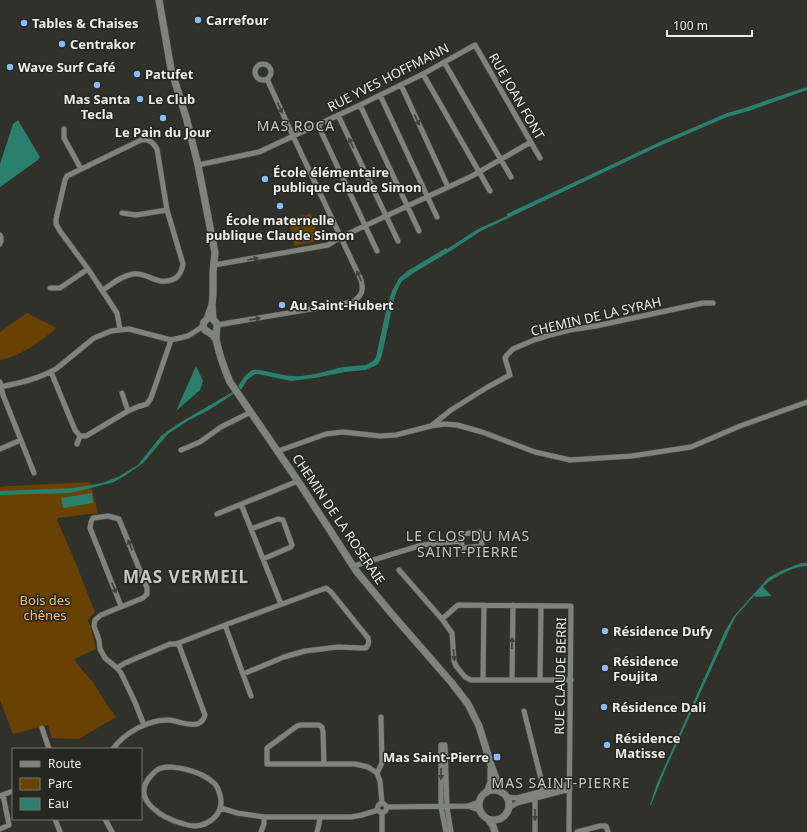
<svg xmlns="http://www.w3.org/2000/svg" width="807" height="832" viewBox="0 0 807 832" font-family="'Noto Sans',sans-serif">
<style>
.green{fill:#694100}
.water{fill:#2a7f6d}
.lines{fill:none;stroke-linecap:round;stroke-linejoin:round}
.street-casing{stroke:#4a4c46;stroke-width:6}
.secondary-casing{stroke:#4a4c46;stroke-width:8}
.street{stroke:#80837b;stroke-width:5}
.secondary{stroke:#80837b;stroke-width:7}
.oneway{fill:#40433b}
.poi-dot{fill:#88bbfc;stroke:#252720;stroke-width:1.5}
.labels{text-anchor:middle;stroke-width:3;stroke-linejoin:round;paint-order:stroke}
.poi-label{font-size:13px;font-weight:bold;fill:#ebede8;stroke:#252720;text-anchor:start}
.street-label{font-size:13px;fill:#ebede8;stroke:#252720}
.park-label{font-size:13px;fill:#f7bc77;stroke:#252720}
.neighbourhood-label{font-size:14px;letter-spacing:1px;fill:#c6c9c0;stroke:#252720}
.district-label{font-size:17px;font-weight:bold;letter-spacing:1px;fill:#c6c9c0;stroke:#252720}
</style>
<rect width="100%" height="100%" fill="#2f312a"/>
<!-- green -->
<path class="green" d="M311 214 319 241 294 246 289 218Z
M27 313 57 328C40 341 22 356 0 360V332Z
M90 482 98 513 58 518 57 520 72 554 95 612 88 620 92 631 96 649 74 659 82 670 93 682 106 703 116 717 79 739 52 738 48 725 13 734 0 700V487L8 486Z"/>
<!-- water -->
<path class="water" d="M807 87V90L749 111 727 117 657 147 481 231 452 250 415 272 402 281 399 286 395 296 391 313 382 355 380 361 377 365 365 370 345 372 315 378 291 381 258 374H255L247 380 241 390 238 386C242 380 246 373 253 370 259 368 283 376 292 376 308 377 323 372 338 368 347 366 357 366 366 365L373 361 376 357 387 306 392 291 399 278 409 270 446 248 447 249 478 229 507 216V214L664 140 683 132 727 113 745 108 770 99Z
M18 120 40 157 38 160 0 187V164L13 124Z
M196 366 203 381 200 390 176 411Z
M234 391 235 393 209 410 189 420 168 434 143 463 126 475 114 482 87 489 70 493 0 495V491L74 488 102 483 118 477 138 465 161 436 176 425Z
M92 493 93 503 63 508 61 498Z
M801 563H807V566C794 566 771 578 763 587L772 596 756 597 754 596 736 616 731 626 666 768 651 805H650L656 786 714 656 725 631 734 616 768 578 781 571Z"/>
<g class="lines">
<!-- street casing -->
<g class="street-casing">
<path id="street" d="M444 62 511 177
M255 72a8 8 0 1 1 16 0a8 8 0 1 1-16 0Z
M423 74 490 191
M401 85 448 187
M380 95 437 217
M360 105 419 231
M338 115 398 241
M318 125 377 251
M64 129V138L81 169
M198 165 259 152 360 105 423 74 475 45 540 158
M122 213 136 215 167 210
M0 235 1 237V241L0 244
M214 265 328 245 341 237 472 176 531 142
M50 288H60L88 269
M103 290C112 284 121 276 133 274 148 272 158 287 174 279 180 276 182 270 183 264L167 210 157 149C153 142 149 139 141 140L67 176 65 180 56 219V224L60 231 88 269 117 313 120 329
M217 325 353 302C362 295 364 291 361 280L293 136 267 79
M51 372 75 430 80 436H86L128 411 137 407 147 404 151 398 169 346 171 340
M0 382 3 395 34 473
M0 387C20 383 38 379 56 369L94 338 111 331 129 329 171 340 188 336 196 331 203 326
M122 393 128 411
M431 426 451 410 486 388 510 375 505 358 507 355 513 349 534 340 550 335 570 330 596 326 703 303H713
M77 444 80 436
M0 449 21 440
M181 450 200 442 221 427 251 412
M278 451 326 434 343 432 380 436 396 435 431 426 444 424 457 425 482 432 535 452 570 460 632 456 691 447 740 426 807 402
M241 504 281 604
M217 514 298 481
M251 529 278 519 283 520 292 545 291 547 263 559
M480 532 482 546 462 548 461 534Z
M354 567 357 565 422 545 462 541
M399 570 442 619 452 633 454 661 456 666 465 677 471 680H571
M121 606 90 528 91 522 93 518 108 516 119 519 147 588V594L143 598 101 615 95 620 94 626 99 640 100 649 105 658 117 668 121 673 134 700 144 725
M442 619 458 605 571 606 569 832
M225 625 251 696
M176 644 225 625 326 588 331 592 368 638C369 642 369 644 366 648H360L338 647 305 651 284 657 243 674
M483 680 484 605
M512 680 513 605
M540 680 541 606
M524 711 545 795
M381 717 382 763 377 773 380 781 382 803
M42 728 49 749
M113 749C124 733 149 719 169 720 178 721 188 726 197 724 201 723 204 719 205 715L179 645 176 644H170L125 663 117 668
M324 764 323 732 322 727 319 725H301L297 726 267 748V764H355L368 767 377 773
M167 767C183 767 204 773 215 784 218 787 219 792 220 795 225 812 211 825 195 826 192 826 187 825 184 824 164 819 130 800 150 777 156 770 158 768 167 767Z
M0 796 13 791
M506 797 517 798 569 784
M377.5 808a4.5 4.5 0 1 1 9 0a4.5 4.5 0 1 1-9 0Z
M468 806 479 810
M386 807 468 806 479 802
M221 808 237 813 264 817H351L362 815 378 810
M509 808 517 803 570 789
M382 812V832
M55 819 60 832
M105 819 112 832
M0 829 9 825 3 795
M261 832 264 824V817
M317 832 319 824 320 817
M446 832 441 807V745H445L447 807 451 832
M535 832V798
M577 832 600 826H606L608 832"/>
</g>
<!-- secondary casing -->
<g class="secondary-casing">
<path id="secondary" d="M159 0 171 69 186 117 198 165 215 253 213 272V294L212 305 207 319 204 322 203 326 205 330 213 335 216 340
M212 305 213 319 217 324C217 329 216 334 216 339 219 354 224 368 230 382L298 481 357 572 391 613 451 682 468 704 479 726 491 765 501 792
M479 805a15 15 0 1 1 30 0a15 15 0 1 1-30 0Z
M487 792 491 782V769
M488 819 493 826 495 832"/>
</g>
<!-- street -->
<use href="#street" class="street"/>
<!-- secondary -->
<use href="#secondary" class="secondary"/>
</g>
<!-- one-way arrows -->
<defs><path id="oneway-solid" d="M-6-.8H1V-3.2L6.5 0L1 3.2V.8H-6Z"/></defs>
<g class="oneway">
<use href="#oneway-solid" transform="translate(280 108) rotate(66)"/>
<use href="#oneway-solid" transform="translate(417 120) rotate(65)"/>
<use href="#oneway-solid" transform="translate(351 143) rotate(-115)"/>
<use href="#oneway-solid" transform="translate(253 259) rotate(-10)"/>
<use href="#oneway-solid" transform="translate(359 276) rotate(-114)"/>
<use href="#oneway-solid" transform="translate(255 319) rotate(-10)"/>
<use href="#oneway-solid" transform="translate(130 545) rotate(-112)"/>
<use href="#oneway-solid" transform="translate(114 588) rotate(68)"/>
<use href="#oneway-solid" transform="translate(512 643) rotate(-89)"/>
<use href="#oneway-solid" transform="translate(454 655) rotate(85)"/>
<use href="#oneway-solid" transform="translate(441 774) rotate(90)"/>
<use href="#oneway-solid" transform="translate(535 815) rotate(90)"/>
</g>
<!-- markers -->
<g class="poi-dot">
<circle cx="198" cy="20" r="4"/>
<circle cx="24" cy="23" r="4"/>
<circle cx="62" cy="44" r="4"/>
<circle cx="10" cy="67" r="4"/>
<circle cx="137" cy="74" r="4"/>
<circle cx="97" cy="85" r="4"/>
<circle cx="140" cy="99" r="4"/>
<circle cx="163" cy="118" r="4"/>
<circle cx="265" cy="179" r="4"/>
<circle cx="280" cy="206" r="4"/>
<circle cx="282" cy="305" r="4"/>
<circle cx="605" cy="631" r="4"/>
<circle cx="605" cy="668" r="4"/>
<circle cx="604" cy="707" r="4"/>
<circle cx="607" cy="745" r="4"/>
<rect x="493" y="753" width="8" height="8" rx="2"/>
</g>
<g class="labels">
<!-- poi labels -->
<g class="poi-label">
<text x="206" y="25">Carrefour</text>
<text x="32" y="28">Tables &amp; Chaises</text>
<text x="70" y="49">Centrakor</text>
<text x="18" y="72">Wave Surf Café</text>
<text x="145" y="79">Patufet</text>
<text x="97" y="104" text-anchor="middle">Mas Santa<tspan x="97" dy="15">Tecla</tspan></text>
<text x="148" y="104">Le Club</text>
<text x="163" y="137" text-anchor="middle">Le Pain du Jour</text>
<text x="273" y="177">École élémentaire<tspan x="273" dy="15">publique Claude Simon</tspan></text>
<text x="280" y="225" text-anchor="middle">École maternelle<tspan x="280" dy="15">publique Claude Simon</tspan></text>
<text x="290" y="310">Au Saint-Hubert</text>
<text x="613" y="636">Résidence Dufy</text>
<text x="613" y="666">Résidence<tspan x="613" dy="15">Foujita</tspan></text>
<text x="612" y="712">Résidence Dali</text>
<text x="615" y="743">Résidence<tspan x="615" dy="15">Matisse</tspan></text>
<text x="489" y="762" text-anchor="end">Mas Saint-Pierre</text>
</g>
<!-- street labels -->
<g class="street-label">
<text transform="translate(388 77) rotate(-27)" y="5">RUE YVES HOFFMANN</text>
<text transform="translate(517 96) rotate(60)" y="5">RUE JOAN FONT</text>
<text transform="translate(596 316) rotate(-13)" y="5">CHEMIN DE LA SYRAH</text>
<text transform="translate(339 519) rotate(56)" y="5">CHEMIN DE LA ROSERAIE</text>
<text transform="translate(560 676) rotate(-89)" y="5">RUE CLAUDE BERRI</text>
</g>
<!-- park labels -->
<g class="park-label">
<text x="45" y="605">Bois des<tspan x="45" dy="15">chênes</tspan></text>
</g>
<!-- neighbourhood labels -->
<g class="neighbourhood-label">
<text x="296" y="131">MAS ROCA</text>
<text x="468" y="541">LE CLOS DU MAS<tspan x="468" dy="16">SAINT-PIERRE</tspan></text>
<text x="561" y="788">MAS SAINT-PIERRE</text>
</g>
<!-- district labels -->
<g class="district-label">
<text x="186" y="583">MAS VERMEIL</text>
</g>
</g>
<!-- legend -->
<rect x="12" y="748" width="130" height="72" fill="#252720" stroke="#747670"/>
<rect x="20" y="761" width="20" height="6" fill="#80837b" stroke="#747670"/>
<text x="48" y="768" font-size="12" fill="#ebede8">Route</text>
<rect x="20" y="778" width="20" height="12" fill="#694100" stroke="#747670"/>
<text x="48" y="788" font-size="12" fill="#ebede8">Parc</text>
<rect x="20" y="798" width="20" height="12" fill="#2a7f6d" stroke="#747670"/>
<text x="48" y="808" font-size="12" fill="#ebede8">Eau</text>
<!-- scale -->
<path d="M667 30v6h85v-6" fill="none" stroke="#ebede8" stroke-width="2"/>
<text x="673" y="30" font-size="12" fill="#ebede8" stroke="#252720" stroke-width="3" paint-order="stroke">100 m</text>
</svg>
